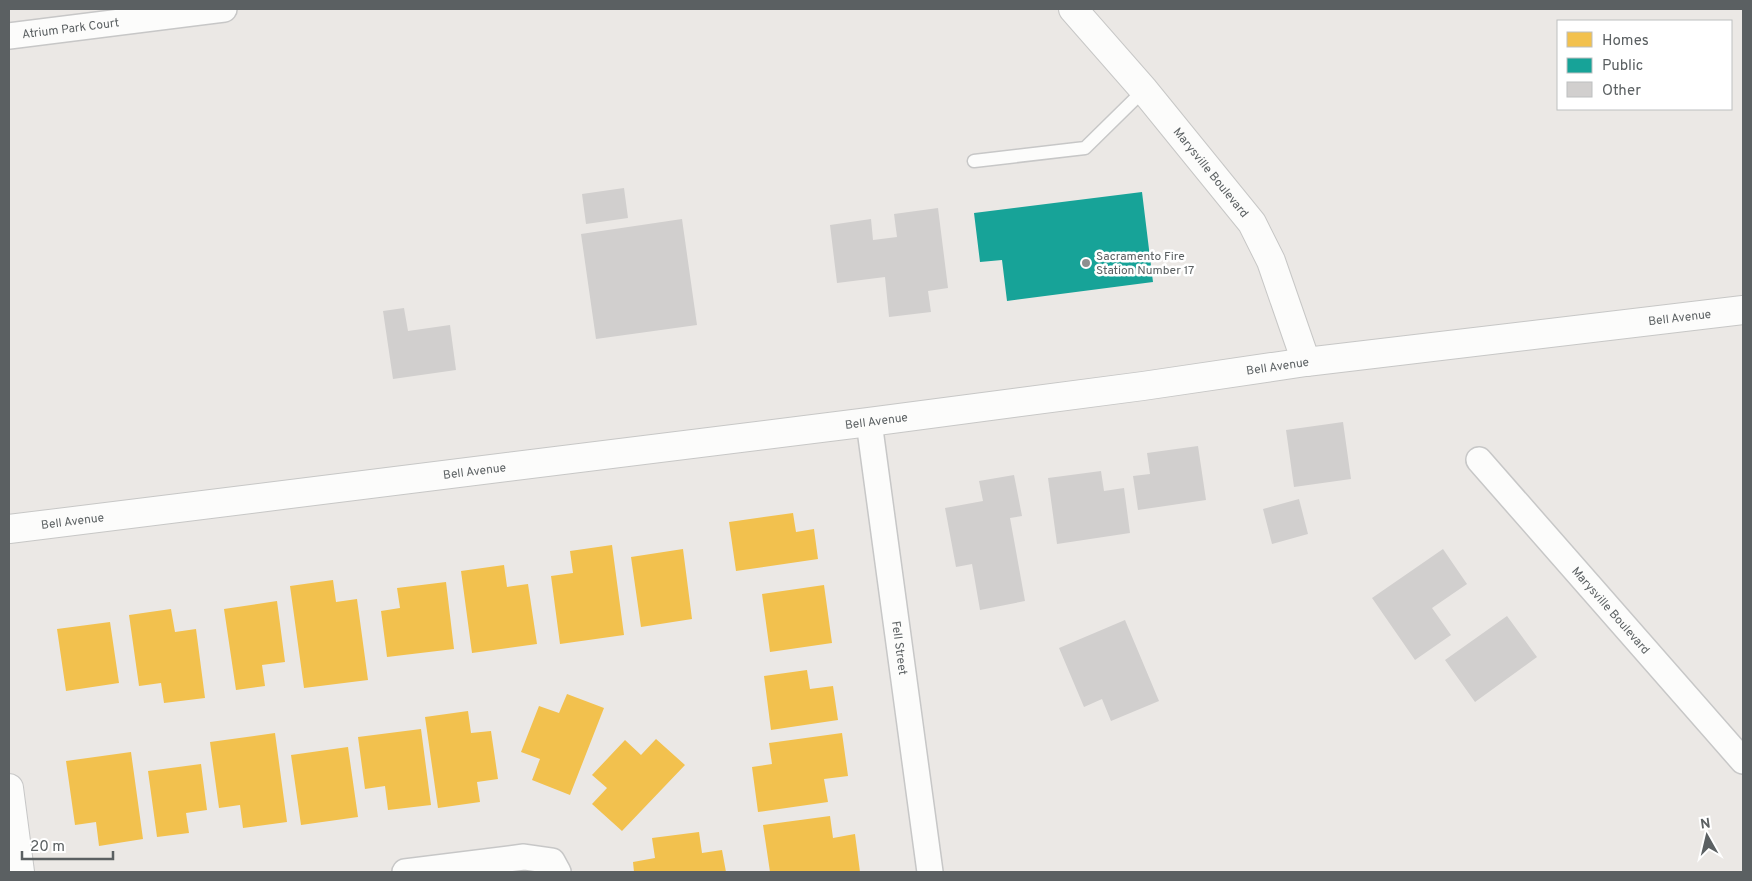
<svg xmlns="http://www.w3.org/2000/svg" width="1752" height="881" viewBox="0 0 1752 881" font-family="Overpass,sans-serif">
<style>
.homes{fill:#f2c14e}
.public{fill:#17a398}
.building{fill:#d1cfce}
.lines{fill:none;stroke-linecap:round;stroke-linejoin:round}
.service-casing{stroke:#c7c7c7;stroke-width:15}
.minor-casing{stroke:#c7c7c7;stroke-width:28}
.tertiary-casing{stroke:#c7c7c7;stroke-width:30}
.secondary-casing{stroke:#c7c7c6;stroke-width:30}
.service{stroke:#fcfcfb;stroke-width:12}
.minor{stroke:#fcfcfb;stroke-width:25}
.tertiary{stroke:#fcfcfb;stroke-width:28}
.secondary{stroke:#fcfcfb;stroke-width:28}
.poi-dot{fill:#8d9090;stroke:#fff;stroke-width:2}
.labels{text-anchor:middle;stroke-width:5;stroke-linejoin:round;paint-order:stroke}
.street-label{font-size:12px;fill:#5b6062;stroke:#fff}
.poi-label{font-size:12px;fill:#5b6062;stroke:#fff;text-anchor:start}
</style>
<rect width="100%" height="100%" fill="#ebe8e5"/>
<!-- homes -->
<path class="homes" d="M793 513 796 532 814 529 818 559 736 571 729 522Z
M612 545 624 635 560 644 551 576 573 573 570 551Z
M683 549 692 619 641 627 631 557Z
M504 565 507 587 528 584 537 644 472 653 461 571Z
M333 580 336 602 357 599 368 680 304 688 290 586Z
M446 582 454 649 387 657 381 611 400 608 397 588Z
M824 585 832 643 770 652 762 594Z
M277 601 285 662 262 665 265 686 236 690 224 609Z
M171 609 175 632 196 629 205 698 164 703 161 683 139 686 129 615Z
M110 622 119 683 66 691 57 629Z
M807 670 810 689 833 686 838 720 771 730 764 676Z
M567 694 604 708 570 795 532 780 540 759 521 752 539 706 559 713Z
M468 711 471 733 491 731 498 779 477 782 480 802 438 808 425 717Z
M421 729 431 805 388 810 385 786 365 789 358 737Z
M275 733 287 822 243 828 240 805 219 808 210 742Z
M842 733 848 776 824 779 828 802 758 812 752 767 772 764 769 743Z
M656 739 685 765 622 831 592 804 607 788 592 775 625 740 641 755Z
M348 747 358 817 301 825 291 755Z
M131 752 143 839 99 846 96 822 75 825 66 761Z
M201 764 207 810 186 813 189 833 157 837 148 771Z
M830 816 833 838 855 834 860 872H770L763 825Z
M699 832 702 853 722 850 726 872H634L633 862 655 858 652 838Z"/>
<!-- public -->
<path class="public" d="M1142 192 1153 282 1007 301 1002 260 980 262 974 213Z"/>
<!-- building -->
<path class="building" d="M624 188 628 218 586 224 582 194Z
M938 208 948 288 928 291 931 312 889 317 885 277 837 283 830 225 871 219 873 240 897 237 894 214Z
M682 219 697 325 596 339 581 234Z
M404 308 408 331 450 325 456 370 393 379 383 311Z
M1343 422 1351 479 1294 487 1286 430Z
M1198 446 1206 500 1138 510 1133 476 1150 474 1147 453Z
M1101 471 1104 491 1124 488 1130 533 1057 544 1048 478Z
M1014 475 1022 516 1010 518 1025 601 980 610 972 564 956 567 945 508 983 501 979 481Z
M1299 499 1308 534 1272 544 1263 509Z
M1443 549 1467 584 1432 608 1451 635 1415 660 1372 598Z
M1507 616 1537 657 1475 702 1445 660Z
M1125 620 1159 701 1111 721 1102 699 1084 707 1059 648Z"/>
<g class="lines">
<!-- service casing -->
<g class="service-casing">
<path id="service" d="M974 161 1085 148 1144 90"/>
</g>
<!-- minor casing -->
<g class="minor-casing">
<g id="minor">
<path id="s1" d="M9 36 224 9"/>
<path id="s2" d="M869 422 930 872"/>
<path id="s3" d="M1479 460 1743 761"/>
<path d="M405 872 524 857 552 861 558 872"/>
</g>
</g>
<!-- tertiary casing -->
<g class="tertiary-casing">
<path id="tertiary" d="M9 788 20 872"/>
</g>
<!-- secondary casing -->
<g class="secondary-casing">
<g id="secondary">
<path id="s4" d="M1073 9 1144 90 1252 223 1271 261 1306 362"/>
<path id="s5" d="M9 529 869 422 1143 386 1306 362 1743 310"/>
</g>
</g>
<!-- service -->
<use href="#service" class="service"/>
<!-- minor -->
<use href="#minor" class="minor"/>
<!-- tertiary -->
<use href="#tertiary" class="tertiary"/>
<!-- secondary -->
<use href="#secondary" class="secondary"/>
</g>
<!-- markers -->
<circle class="poi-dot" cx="1086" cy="263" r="5"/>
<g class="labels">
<!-- street labels -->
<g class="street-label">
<text dy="4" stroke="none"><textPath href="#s1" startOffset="62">Atrium Park Court</textPath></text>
<text dy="4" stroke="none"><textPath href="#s4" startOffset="214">Marysville Boulevard</textPath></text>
<text dy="4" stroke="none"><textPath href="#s5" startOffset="1684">Bell Avenue</textPath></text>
<text dy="4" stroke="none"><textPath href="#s5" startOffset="1279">Bell Avenue</textPath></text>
<text dy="4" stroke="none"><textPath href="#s5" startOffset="874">Bell Avenue</textPath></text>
<text dy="4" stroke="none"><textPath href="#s5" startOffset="469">Bell Avenue</textPath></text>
<text dy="4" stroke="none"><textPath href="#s5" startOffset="64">Bell Avenue</textPath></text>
<text dy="4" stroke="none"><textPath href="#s3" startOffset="200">Marysville Boulevard</textPath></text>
<text dy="4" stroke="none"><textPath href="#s2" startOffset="228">Fell Street</textPath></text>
</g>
<!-- poi labels -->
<g class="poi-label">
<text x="1096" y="260">Sacramento Fire<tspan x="1096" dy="14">Station Number 17</tspan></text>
</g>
</g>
<!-- border -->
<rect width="1752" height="881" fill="none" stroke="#5b6062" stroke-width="20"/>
<!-- legend -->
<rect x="1557" y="20" width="175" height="90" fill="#ffffff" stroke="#bdbfc0"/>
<rect x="1567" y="32" width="25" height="15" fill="#f2c14e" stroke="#bdbfc0"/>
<text x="1602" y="45" font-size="15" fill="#5b6062">Homes</text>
<rect x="1567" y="58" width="25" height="15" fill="#17a398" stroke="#bdbfc0"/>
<text x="1602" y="70" font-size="15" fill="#5b6062">Public</text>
<rect x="1567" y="82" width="25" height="15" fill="#d1cfce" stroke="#bdbfc0"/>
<text x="1602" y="95" font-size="15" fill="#5b6062">Other</text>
<!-- north arrow -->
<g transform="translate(1707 836) rotate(352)" stroke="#ffffff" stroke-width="4" paint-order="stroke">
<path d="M0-4L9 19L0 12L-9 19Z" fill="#5b6062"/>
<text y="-8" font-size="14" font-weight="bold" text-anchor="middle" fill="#5b6062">N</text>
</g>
<!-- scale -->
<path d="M22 851v8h91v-8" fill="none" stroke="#5b6062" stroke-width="2.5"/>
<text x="30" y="851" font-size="15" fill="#5b6062" stroke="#ffffff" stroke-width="4" paint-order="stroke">20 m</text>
</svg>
